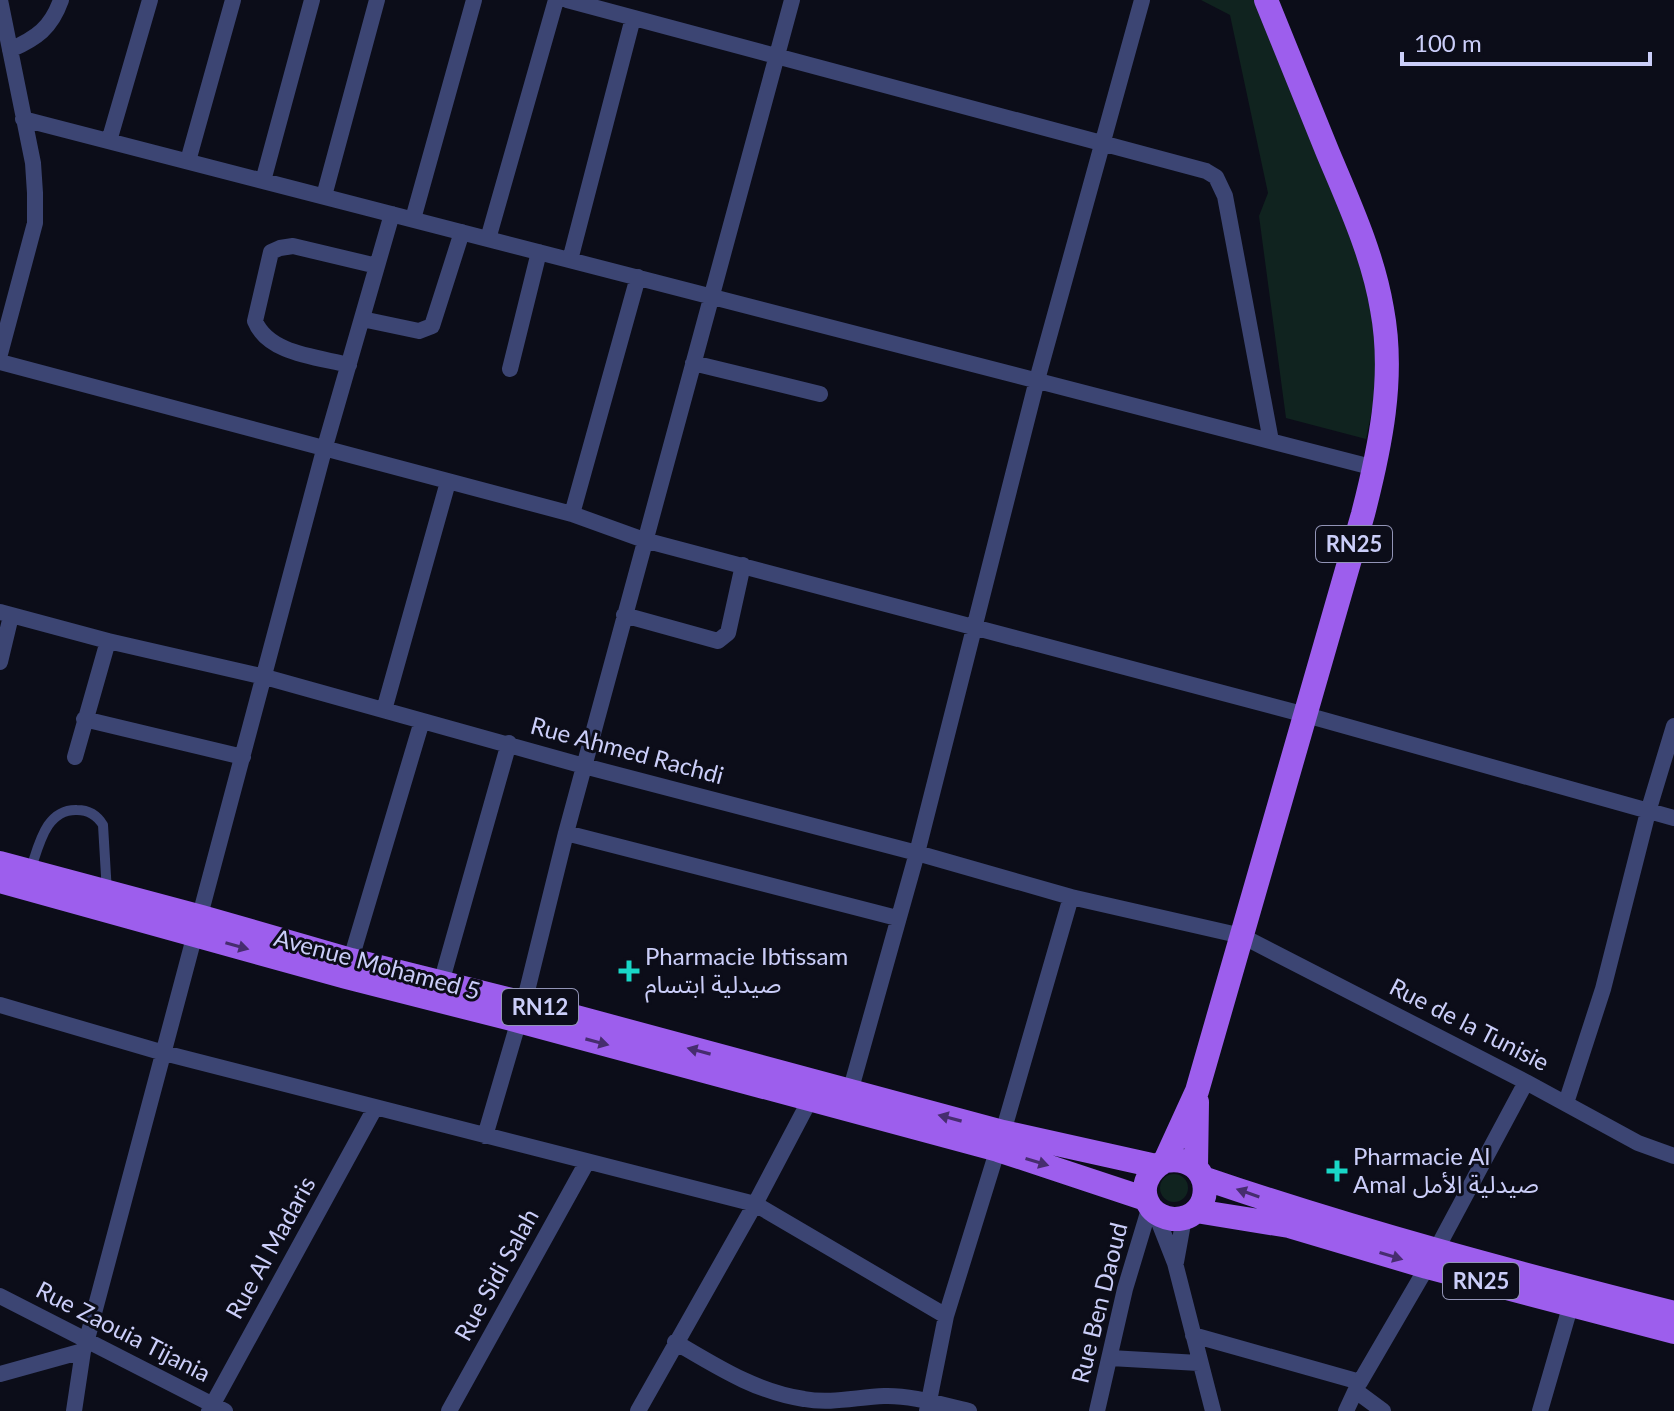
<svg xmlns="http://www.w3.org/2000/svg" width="1674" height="1411" viewBox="0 0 1674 1411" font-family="Lato,'Noto Sans Arabic',sans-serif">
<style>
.green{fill:#10231f}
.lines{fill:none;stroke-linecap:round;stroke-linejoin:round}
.lane{stroke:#3c4573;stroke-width:10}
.street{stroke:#3c4573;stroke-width:16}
.primary{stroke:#9d5eed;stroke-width:24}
.oneway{fill:#462d6e}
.poi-dot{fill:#19d7c7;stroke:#0c0d19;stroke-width:3}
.labels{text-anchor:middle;stroke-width:6;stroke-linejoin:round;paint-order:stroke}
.shield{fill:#0c0d19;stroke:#9294b6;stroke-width:2}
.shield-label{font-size:22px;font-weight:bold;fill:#cbcef9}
.street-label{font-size:24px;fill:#cbcef9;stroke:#0c0d19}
.poi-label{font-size:24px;fill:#cbcef9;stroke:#0c0d19;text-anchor:start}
</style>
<rect width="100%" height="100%" fill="#0c0d19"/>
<!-- green -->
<path class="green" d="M1201 0H1263L1376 305 1378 381 1366 439 1286 418 1259 216 1268 193 1230 15Z
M1160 1188a14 14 0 1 1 28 0a14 14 0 1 1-28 0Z"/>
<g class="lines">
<!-- lane -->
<path class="lane" d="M30 871C39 846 45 809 77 810 89 810 97 815 103 825L107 893"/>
<!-- street -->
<path class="street" d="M0 0 33 163 35 193V223L0 354
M567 0 1206 171 1216 177 1225 196 1271 441
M10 50C37 38 51 28 61 0
M23 119 1375 468
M109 141 150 0
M188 161 233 0
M263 181 312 0
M324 196 377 0
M413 219 474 0
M488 239 556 0
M570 260 633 18
M362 319 419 331 432 326 462 232
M0 362 572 514 644 540 1306 715 1674 818
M693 363 820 394
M349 365C318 357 268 354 255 321L271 252 280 248 293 246 377 266
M510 369 539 252
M572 514 638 277
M0 612 108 641 265 677 584 766 917 853 1071 897 1242 936 1526 1082 1638 1143 1674 1156
M624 615 718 641 728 633 743 565
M0 662 11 616
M384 710 448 482
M84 719 243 757
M75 757 108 641
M566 833 897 918
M348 969 422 721
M441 983 509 743
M0 1005 164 1053 755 1204 946 1316
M848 1099 917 853 1037 380 1142 0
M1566 1103 1603 989 1648 812 1674 726
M485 1136 524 1003 566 833 792 0
M1155 1212 1175 1263 1213 1411
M1176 1262 1184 1218
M0 1296 225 1411
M1193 1335 1360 1382 1427 1267 1526 1082
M675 1342C716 1366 756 1392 804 1399 831 1404 857 1397 884 1396 912 1395 942 1405 969 1411
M1110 1358 1199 1363
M0 1374 83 1351 86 1343 324 450 392 214
M1356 1391 1383 1411
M74 1411 83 1351
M209 1411 375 1108
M449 1411 587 1162
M638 1411 755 1204 813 1094
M927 1411 946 1316 1003 1132 1071 897
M1097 1411 1125 1289 1150 1206
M1346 1411 1359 1383
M1540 1411 1573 1297"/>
<!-- primary -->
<path class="primary" d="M0 863 202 917 351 960 524 1003 1003 1132 1156 1166
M0 881 346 977 519 1021 998 1150 1146 1199
M1165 1161C1216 1152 1217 1221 1173 1219 1165 1218 1156 1214 1151 1208 1138 1190 1147 1171 1165 1161L1197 1091 1363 514C1380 448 1395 378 1382 309 1373 255 1349 203 1328 153 1307 102 1287 51 1266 0
M1196 1167 1197 1102
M1203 1178C1358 1231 1516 1273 1674 1313
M1196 1211 1289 1226 1427 1267 1674 1332"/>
</g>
<!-- one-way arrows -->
<defs><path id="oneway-solid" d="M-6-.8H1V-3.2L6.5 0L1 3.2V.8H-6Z" transform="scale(2)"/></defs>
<g class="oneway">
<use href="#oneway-solid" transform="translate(237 946) rotate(16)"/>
<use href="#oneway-solid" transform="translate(597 1042) rotate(15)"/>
<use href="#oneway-solid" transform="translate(699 1051) rotate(-165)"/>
<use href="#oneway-solid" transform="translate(950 1118) rotate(-165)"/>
<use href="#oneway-solid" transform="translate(1037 1162) rotate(17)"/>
<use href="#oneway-solid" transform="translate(1248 1193) rotate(-161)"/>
<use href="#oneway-solid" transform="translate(1391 1256) rotate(17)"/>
</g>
<!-- markers -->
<g class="poi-dot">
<path d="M625 959h8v8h8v8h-8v8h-8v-8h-8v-8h8z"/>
<path d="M1333 1159h8v8h8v8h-8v8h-8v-8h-8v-8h8z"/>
</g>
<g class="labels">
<!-- shield labels -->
<g class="shield">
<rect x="1316" y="526" width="76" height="36" rx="6"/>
<rect x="502" y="989" width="76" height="36" rx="6"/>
<rect x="1443" y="1263" width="76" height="36" rx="6"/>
</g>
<g class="shield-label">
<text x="1354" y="552">RN25</text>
<text x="540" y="1015">RN12</text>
<text x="1481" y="1289">RN25</text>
</g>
<!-- street labels -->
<g class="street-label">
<text transform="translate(627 751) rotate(15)" y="8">Rue Ahmed Rachdi</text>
<text transform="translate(377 965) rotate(15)" y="8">Avenue Mohamed 5</text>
<text transform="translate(1469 1025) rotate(27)" y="8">Rue de la Tunisie</text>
<text transform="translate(271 1248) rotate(-61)" y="8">Rue Al Madaris</text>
<text transform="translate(497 1275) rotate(-61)" y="8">Rue Sidi Salah</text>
<text transform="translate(1100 1303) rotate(-76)" y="8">Rue Ben Daoud</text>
<text transform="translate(123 1332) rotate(27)" y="8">Rue Zaouia Tijania</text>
</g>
<!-- poi labels -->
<g class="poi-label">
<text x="645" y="965">Pharmacie Ibtissam<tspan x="645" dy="28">صيدلية ابتسام</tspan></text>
<text x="1353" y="1165">Pharmacie Al<tspan x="1353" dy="28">Amal صيدلية الأمل</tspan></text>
</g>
</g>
<!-- scale -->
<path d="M1402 52v12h248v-12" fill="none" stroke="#cbcef9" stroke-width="4"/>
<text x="1414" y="52" font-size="24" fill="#cbcef9" stroke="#0c0d19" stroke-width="6" paint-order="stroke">100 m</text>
</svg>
